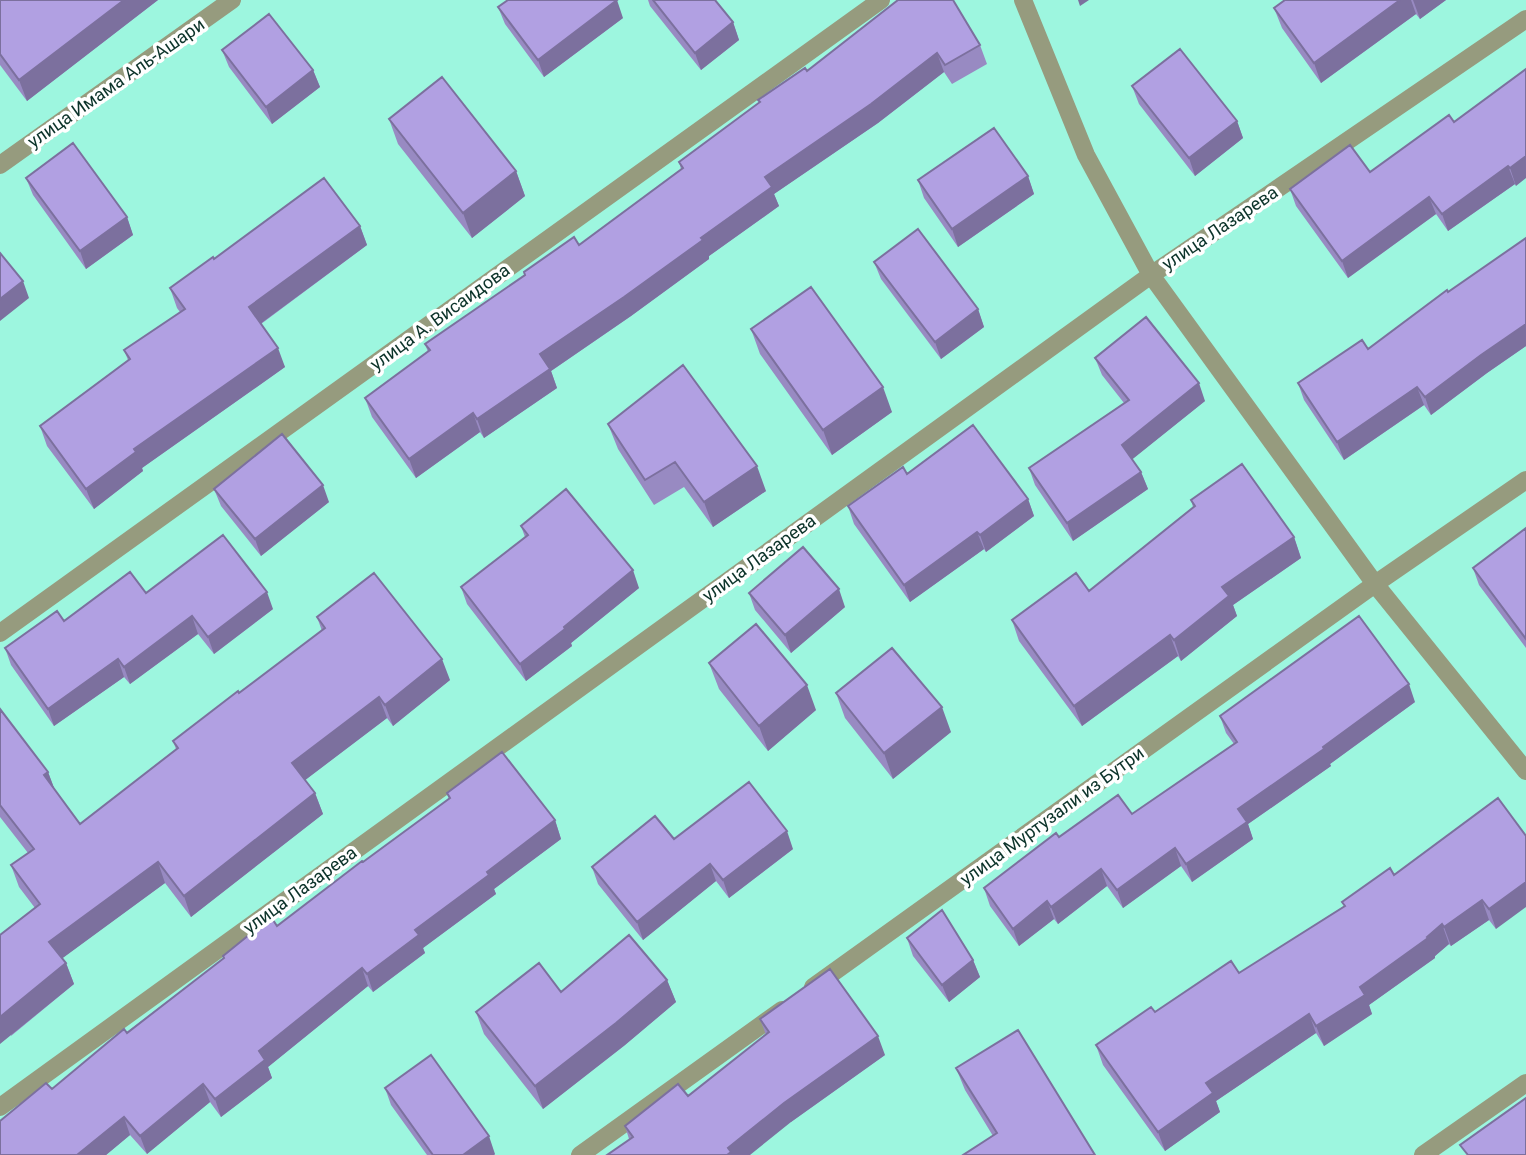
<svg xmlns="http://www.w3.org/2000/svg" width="1526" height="1155" viewBox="0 0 1526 1155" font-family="Roboto,sans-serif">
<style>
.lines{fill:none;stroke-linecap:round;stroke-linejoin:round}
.minor{stroke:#969b7e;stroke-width:18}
.wall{fill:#988ac2}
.shaded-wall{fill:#7c709e}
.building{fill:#b1a0e2;stroke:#7c709e;stroke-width:2}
.labels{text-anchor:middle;stroke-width:7;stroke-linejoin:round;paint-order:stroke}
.street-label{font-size:18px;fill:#0c332a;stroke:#fff}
</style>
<rect width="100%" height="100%" fill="#9df6df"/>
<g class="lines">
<!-- minor -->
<path class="minor" d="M1023 0 1086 155 1151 275 1375 584 1526 771
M0 165 232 0
M0 633 881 0
M813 987 1375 584 1526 480
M0 1107 1151 275 1526 19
M580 1155 782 1010
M1423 1155 1526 1083"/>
</g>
<!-- wall -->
<path class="wall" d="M0 0H158L27 101 0 65Z
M648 0H715L733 22 739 40 701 70 650 6Z
M1285 0H1446L1420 19 1416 14 1321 83 1282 28 1274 8Z
M498 7 623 18 544 77 505 24Z
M980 45 987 64 952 84 944 72 878 123 774 194 779 206 709 256V259L631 316 551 371 557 388 484 438 480 432 416 478 372 417 365 398 428 352 425 344 525 275 524 272 579 245 681 169 679 162 807 71Z
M222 50 313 70 320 87 272 124 229 67Z
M1526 69 1516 186 1515 184 1448 231 1436 214 1348 278 1296 206 1290 189 1370 172 1454 122Z
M1132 86 1237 121 1243 138 1195 176 1139 104Z
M389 119 516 171 525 196 472 238 398 144Z
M1028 176 1034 194 958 247 924 198 918 180Z
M26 178 127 217 133 235 86 269 33 195Z
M360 226 367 245 261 324 285 367 142 468 143 471 94 509 47 446 40 426 128 360 124 350 180 312 177 308 170 288 214 259Z
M1526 238V346L1487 373 1431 415 1424 405 1344 460 1304 400 1298 383 1368 349Z
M874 262 978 309 984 327 941 359 881 279Z
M751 329 892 412 832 455 760 354Z
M1095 358 1205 401 1132 459 1141 472 1148 489 1073 541 1035 485 1029 468 1124 403 1102 375Z
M608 424 766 491 713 527 684 487 654 505 618 449Z
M907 474 1028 499 1034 516 986 552 984 549 910 602 854 524 848 506Z
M214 489 329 502 261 556 221 506Z
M1191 500 1294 537 1301 558 1233 605 1237 616 1181 661 1178 656 1082 726 1019 641 1012 620 1089 591 1193 507Z
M521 526 639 588 571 643 572 646 526 681 467 604 461 587 525 537Z
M1526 528V648L1479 585 1473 568Z
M146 593 273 609 214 654 198 634 130 684 124 677 54 726 11 665 5 648 64 621Z
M749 593 845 607 791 653 755 610Z
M317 617 450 680 393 726 387 718 305 780 315 793 323 814 191 917 165 883 62 958 66 963 74 984 11 1036 35 908 19 887 11 865 28 853 0 817V709L48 772 55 791 80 824 176 749 173 741 322 631Z
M709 663 816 710 768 751 719 689Z
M836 693 951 732 893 779 845 718Z
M1415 702 1330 764 1331 766 1248 824 1253 839 1192 882 1181 866 1123 908 1107 886 1058 924 1054 919 1019 946 990 906 984 888 1059 837 1132 814 1234 744 1226 733 1220 716Z
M447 793 555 820 561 839 494 889 496 894 423 948 425 953 373 992 368 986 268 1067 272 1078 221 1117 210 1102 147 1154 130 1135 106 1155H0L52 1089 224 958 223 956 277 926 449 799Z
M1498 798 1496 929 1489 920 1451 946 1449 944 1435 956V958L1369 1005 1372 1014 1324 1046 1316 1033 1216 1101 1220 1112 1165 1151 1103 1065 1096 1045 1155 1012 1239 973 1344 906 1342 902 1394 875Z
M674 839 793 849 729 898 716 881 643 940 598 884 592 867Z
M907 938 973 960 980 977 949 1002 913 956Z
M667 980 676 1002 625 1045 543 1109 484 1034 476 1012 561 992Z
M760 1019 885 1055 791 1122 629 1139 625 1126 688 1096 766 1035Z
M956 1068 1095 1155 993 1136 965 1090Z
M385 1088 495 1154 494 1155H427L391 1105Z"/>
<!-- shaded-wall -->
<path class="shaded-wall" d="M124 0H158L27 101 19 80Z
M617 0 623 18 544 77 538 60Z
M1078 0H1089L1080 6Z
M1400 0H1411L1416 14 1321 83 1314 63Z
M1413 0H1446L1420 19Z
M733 22 739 40 701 70 695 53Z
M937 53 944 72 878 123 774 194 779 206 709 256V259L631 316 551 371 557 388 484 438 477 419 540 354 701 238 765 177Z
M313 70 320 87 272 124 266 107Z
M1237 121 1243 138 1195 176 1189 158Z
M1526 156V178L1516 186 1510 168Z
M1508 166 1515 184 1448 231 1442 214Z
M516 171 525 196 472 238 463 213Z
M1028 176 1034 194 958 247 952 229Z
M1429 197 1436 214 1348 278 1342 261Z
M127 217 133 235 86 269 80 251Z
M360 226 367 245 256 327 249 307Z
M23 281 29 298 0 321V299Z
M978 309 984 327 941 359 935 342Z
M1526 324V346L1487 373 1431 415 1425 397 1481 355Z
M278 348 285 367 142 468 143 471 94 509 86 489 134 449Z
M1199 383 1205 401 1129 462 1122 445Z
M883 387 892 412 832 455 823 430Z
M1417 387 1424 405 1344 460 1337 442Z
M473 413 480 432 416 478 409 459Z
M757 466 766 491 713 527 704 502Z
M1141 472 1148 489 1073 541 1067 523Z
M323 485 329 502 261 556 255 539Z
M1028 499 1034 516 986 552 980 535Z
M977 532 984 549 910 602 904 585Z
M1294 537 1301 558 1233 605 1237 616 1181 661 1174 640 1222 587Z
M633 570 639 588 571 643 572 646 526 681 520 664Z
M839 589 845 607 791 653 785 635Z
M267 592 273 609 214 654 208 637Z
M192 616 198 634 130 684 124 667Z
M1170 635 1178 656 1082 726 1074 706Z
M118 659 124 677 54 726 48 709Z
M442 659 450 680 393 726 385 705Z
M1409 684 1415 702 1330 764 1331 766 1248 824 1253 839 1192 882 1186 864 1238 809Z
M807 685 816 710 768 751 759 726Z
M379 697 387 718 300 784 292 763Z
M942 707 951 732 893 779 884 753Z
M48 772 56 793 44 775Z
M315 793 323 814 191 917 184 896Z
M555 820 561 839 494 889 496 894 423 948 425 953 373 992 367 974 415 930 487 872Z
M787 831 793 849 729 898 723 880Z
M1175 848 1181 866 1123 908 1117 890Z
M158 862 165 883 56 963 49 942Z
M710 864 716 881 643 940 637 922Z
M1101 869 1107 886 1058 924 1051 907Z
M1526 882V907L1496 929 1489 909Z
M1482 900 1489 920 1451 946 1444 927Z
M1047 901 1054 919 1019 946 1013 929Z
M1442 924 1449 944 1435 956V958L1369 1005 1372 1014 1324 1046 1316 1026 1360 987 1427 937Z
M973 960 980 977 949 1002 942 985Z
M66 963 74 984 0 1044V1017Z
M362 968 368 986 268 1067 272 1078 221 1117 215 1099 259 1051Z
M667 980 676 1002 625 1045 543 1109 535 1086Z
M1309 1014 1316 1033 1216 1101 1220 1112 1165 1151 1158 1132 1206 1083Z
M878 1036 885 1055 791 1122 750 1155H727L728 1148 784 1103Z
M203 1084 210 1102 147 1154 140 1136Z
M124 1117 130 1135 106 1155H77Z
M489 1136 495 1154 494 1155H463Z"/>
<!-- building -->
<path class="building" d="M0 0H124L19 80 0 54Z
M508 0H617L538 60 498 7Z
M653 0H715L733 22 695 53Z
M898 0H953L980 45 945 65 937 53 871 104 765 177 772 187 701 238 703 240 624 297 540 354 550 369 477 419 473 413 409 459 365 398 430 350 425 344 525 275 524 272 574 237 579 245 683 168 679 162 760 102 758 100 805 68 807 71Z
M1285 0H1400L1314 63 1274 8Z
M269 14 313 70 266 107 222 50Z
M1180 49 1237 121 1189 158 1132 86Z
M1526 69V156L1510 168 1508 166 1442 214 1429 197 1342 261 1290 189 1350 145 1370 172 1449 115 1454 122Z
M442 77 516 171 463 213 389 119Z
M994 128 1028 176 952 229 918 180Z
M73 143 127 217 80 251 26 178Z
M324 178 360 226 249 307 278 348 134 449 136 452 86 489 40 426 130 359 124 350 185 309 170 288 213 257 214 259Z
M918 229 978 309 935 342 874 262Z
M1526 238V324L1481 355 1425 397 1417 387 1337 442 1298 383 1362 340 1368 349 1447 290 1448 292Z
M0 253 23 281 0 299Z
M811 287 883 387 823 430 751 329Z
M1146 317 1199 383 1122 445 1141 472 1067 523 1029 468 1129 400 1095 358Z
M683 365 757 466 704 502 675 462 645 480 608 424Z
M973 425 1028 499 980 535 977 532 904 585 848 506 903 467 907 474Z
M282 434 323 485 255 539 214 489Z
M1242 464 1294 537 1222 587 1229 596 1174 640 1170 635 1074 706 1012 620 1076 573 1089 591 1195 506 1191 500Z
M566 489 633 570 564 627 565 629 520 664 461 587 528 535 521 526Z
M1526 528V639L1473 568Z
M223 535 267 592 208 637 192 616 124 667 118 659 48 709 5 648 57 611 64 621 130 572 146 593Z
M803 547 839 589 785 635 749 593Z
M374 573 442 659 385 705 379 697 292 763 315 793 184 896 158 862 49 942 66 963 0 1017V935L40 904 11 865 34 849 0 805V709L48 772 44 775 80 824 178 748 173 741 238 691 239 693 325 628 317 617Z
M1359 616 1409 684 1323 747 1324 749 1238 809 1247 822 1186 864 1175 848 1117 890 1101 869 1051 907 1047 901 1013 929 984 888 1056 833 1059 837 1118 795 1132 814 1237 742 1220 716Z
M756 624 807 685 759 726 709 663Z
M892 648 942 707 884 753 836 693Z
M502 752 555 820 487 872 489 875 415 930 419 935 367 974 362 968 259 1051 265 1060 215 1099 203 1084 140 1136 124 1117 77 1155H0V1121L46 1083 52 1089 124 1029 127 1033 224 958 223 956 271 917 277 926 362 861 363 862 450 798 447 793Z
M749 782 787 831 723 880 710 864 637 922 592 867 655 816 674 839Z
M1498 798 1526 836V882L1489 909 1482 900 1444 927 1442 924 1427 937 1428 938 1360 987 1365 995 1316 1026 1309 1014 1206 1083 1213 1093 1158 1132 1096 1045 1151 1007 1155 1012 1231 961 1239 973 1345 906 1342 902 1390 868 1394 875Z
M942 910 973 960 942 985 907 938Z
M629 935 667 980 616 1023 535 1086 476 1012 539 963 561 992Z
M830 969 878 1036 784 1103 728 1148 731 1152 727 1155H607L633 1137 625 1126 678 1084 688 1096 769 1032 760 1019Z
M1018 1030 1095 1155H963L997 1133 956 1068Z
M431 1055 489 1136 463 1155H433L385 1088Z
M1526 1098V1155H1468L1460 1145Z"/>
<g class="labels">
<!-- street labels -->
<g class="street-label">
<text transform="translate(116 83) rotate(-35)" y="6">улица Имама Аль-Ашари</text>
<text transform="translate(1220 228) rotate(-34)" y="6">улица Лазарева</text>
<text transform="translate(440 317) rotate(-36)" y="6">улица А. Висаидова</text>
<text transform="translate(759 558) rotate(-36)" y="6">улица Лазарева</text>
<text transform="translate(1052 816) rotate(-36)" y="6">улица Муртузали из Бутри</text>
<text transform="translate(300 890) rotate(-36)" y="6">улица Лазарева</text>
</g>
</g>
</svg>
